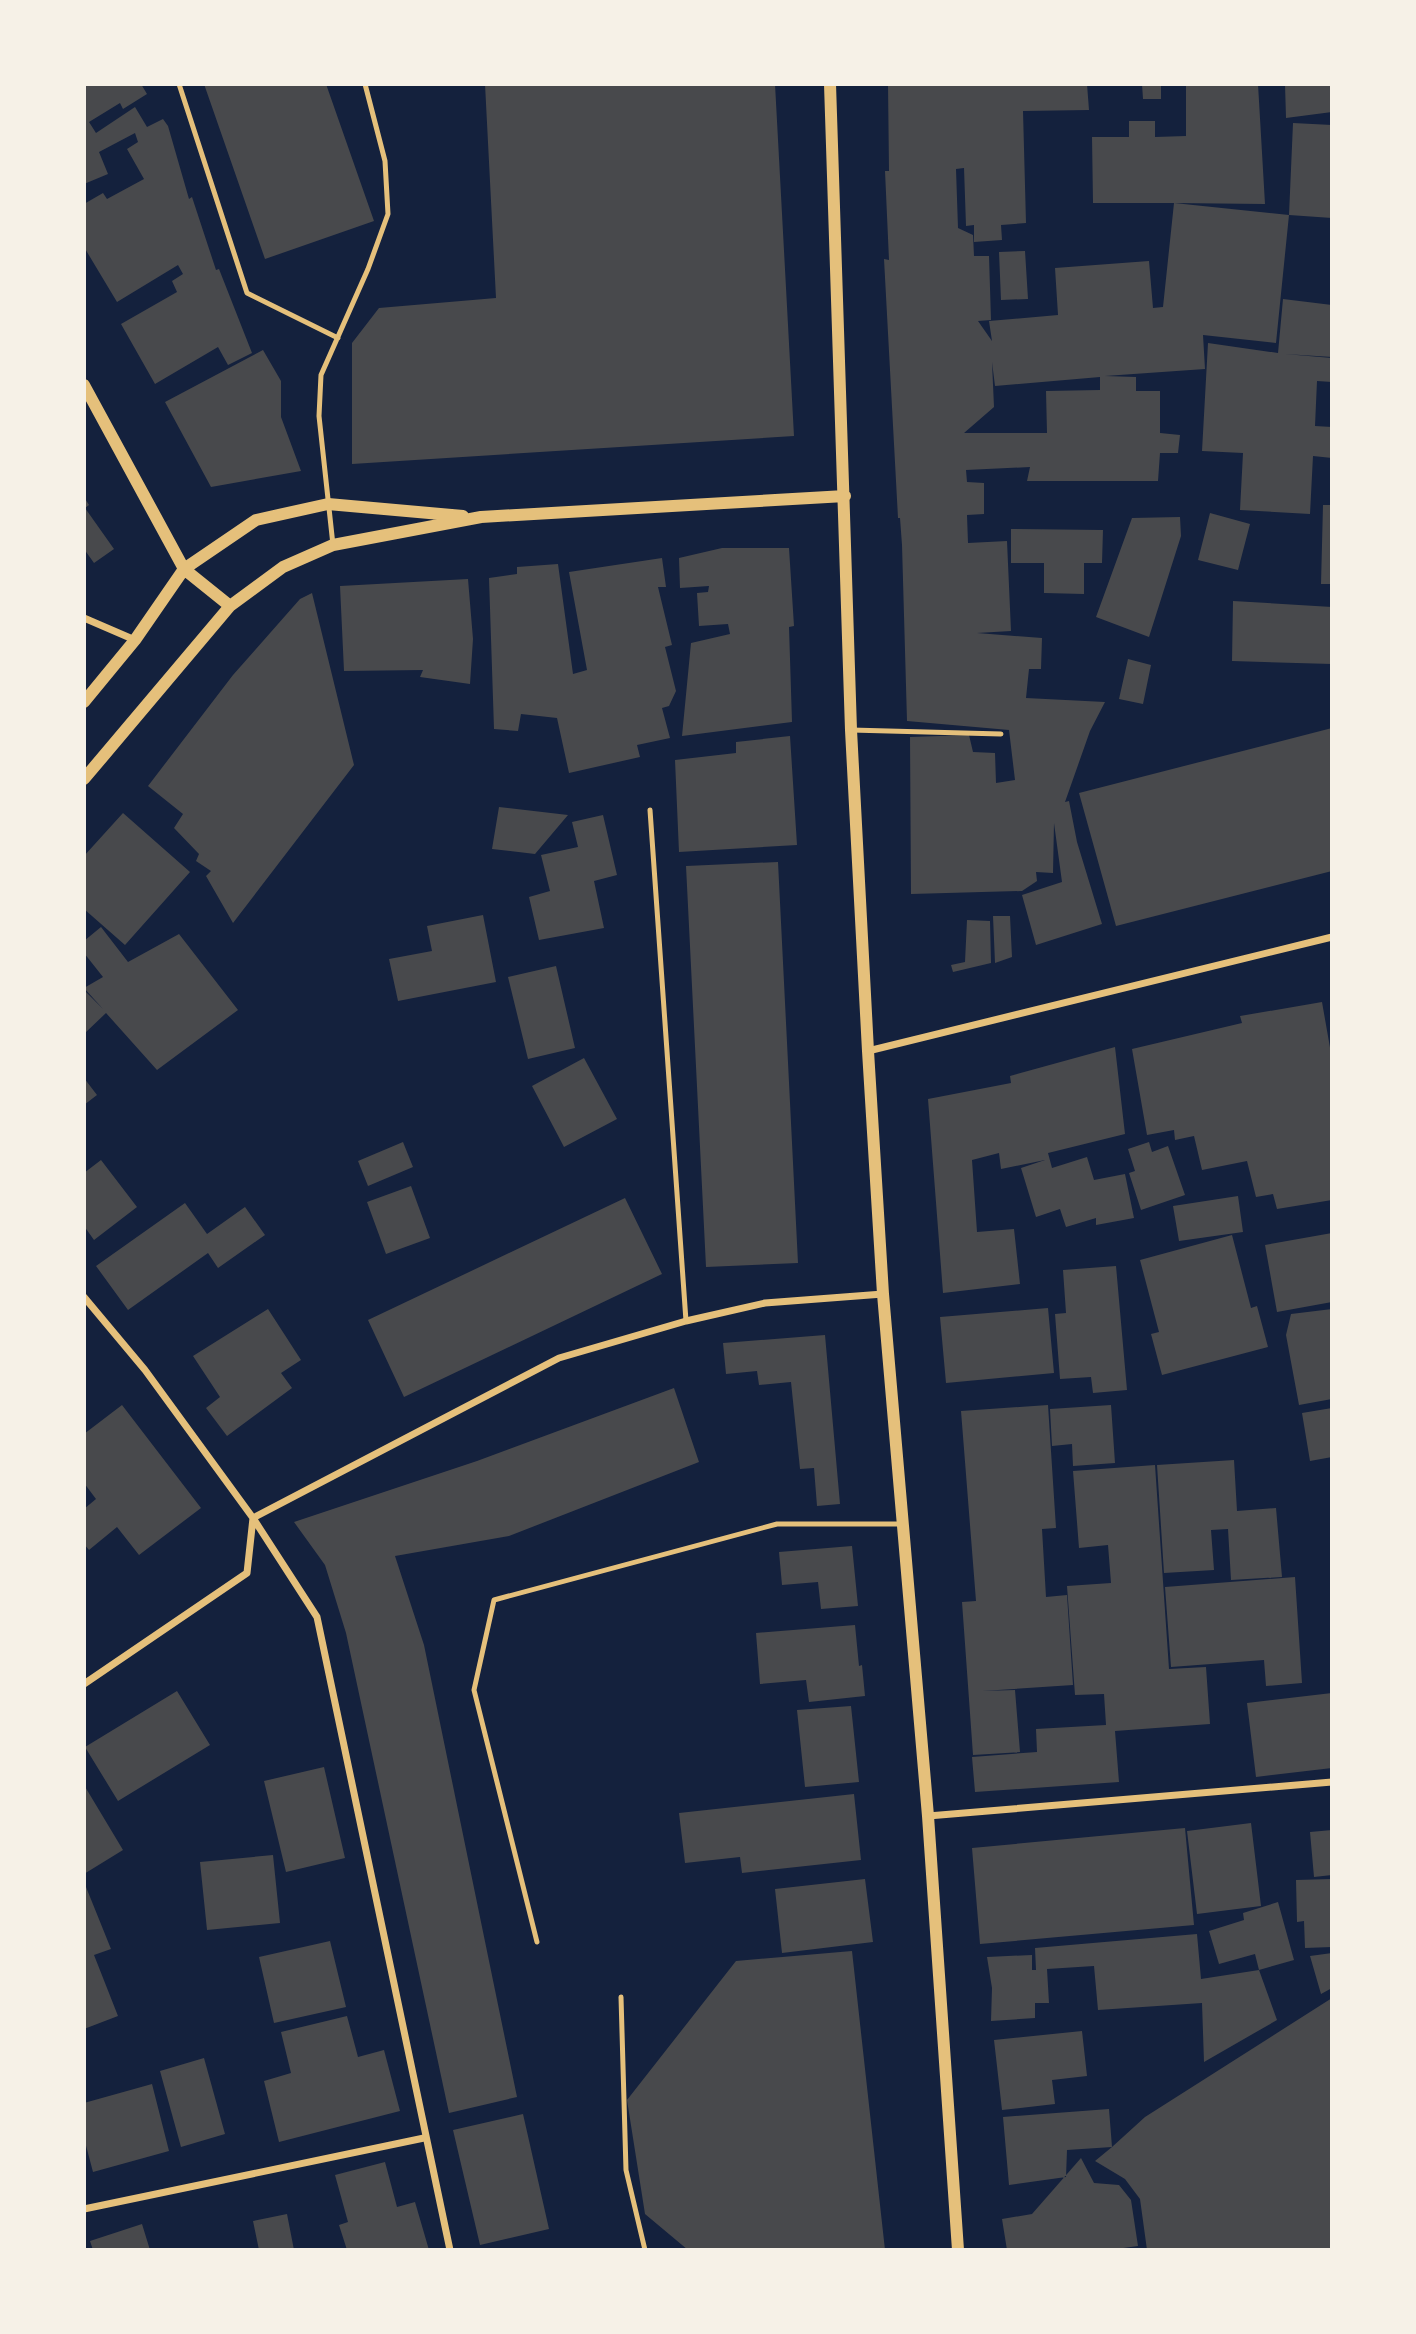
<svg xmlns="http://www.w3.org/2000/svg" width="1416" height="2334" viewBox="0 0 1416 2334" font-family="'Asap Condensed',sans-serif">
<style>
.building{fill:#48494c;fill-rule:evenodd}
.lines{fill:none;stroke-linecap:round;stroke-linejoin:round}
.service{stroke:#e5c07b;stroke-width:5}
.minor{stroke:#e5c07b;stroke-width:7}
.tertiary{stroke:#e5c07b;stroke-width:12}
</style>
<rect width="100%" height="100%" fill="#14213d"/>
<!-- building -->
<path class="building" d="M84 84H141L147 94 123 109 120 103 89 122 96 133 135 107 147 127 163 119 168 126 189 199 192 197 216 270 219 269 252 353 228 365 218 347 155 384 121 324 177 292 172 281 183 274 178 265 117 302 84 247V204L103 193 107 199 144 179 127 149 138 142 135 133 99 152 108 174 84 184Z
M204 84H326L374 221 265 259Z
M485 84H775L794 436 352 464V343L379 308 496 298Z
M888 84H1087L1089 110 1023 111 1026 223 1001 225 1002 240 974 242V225L966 226 964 168 956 169 958 228 973 235 974 256H989L991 320 978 321 992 341 989 321 1058 315 1055 268 1149 261 1153 308 1163 307 1174 203H1093L1092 137H1129V121H1155V137L1186 136V84H1258L1265 204 1174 203 1289 215 1293 123 1332 125V218L1289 215 1276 343 1203 335 1205 369 1105 376 1136 377V391H1160V433L1180 435 1178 453H1160L1158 481H1027L1030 467 966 470 967 482 984 483V514L967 515 968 543 1007 541 1011 631 977 633 1042 638 1041 669H1029L1026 698 1105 702 1090 731 1065 802 1069 801 1077 842 1102 924 1036 945 1022 895 1062 882 1054 823 1053 873 1036 872 1037 881 1022 891 911 894 910 737 969 735 973 752 995 753 996 783 1015 780 1009 730 907 721 902 545 900 518H898L884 259 889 260 885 171H889ZM992 362 995 386 1100 377V390L1046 391 1047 433H964L994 407Z
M1142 84H1161V99H1143Z
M1285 84H1332V112L1286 118Z
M1025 251 1028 299 1001 300 999 252Z
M1283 299 1332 305V357L1285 354 1332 358V382L1317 381 1315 426 1332 427V458L1313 456 1310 514 1240 510 1243 453 1202 451 1208 343 1278 353Z
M263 350 281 381V417L301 471 211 487 165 402Z
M84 497 89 505 85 508 114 549 94 563 84 549Z
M1323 505H1332V584H1321Z
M1210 513 1250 524 1238 570 1198 560Z
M1180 517 1181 536 1149 637 1096 617 1132 518Z
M1011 529 1103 530 1102 563H1084V594L1044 593V563H1011Z
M722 548H789L794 626 789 627 792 722 682 736 691 643 730 634 728 624 699 626 697 593 708 592 709 586 680 588 679 558Z
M662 558 666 587H658L672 645 665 647 676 691 669 706 662 708 670 738 637 745 640 757 569 773 557 718 521 714 518 731 494 729 489 578 517 574V567L558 564 573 674 587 670 569 572Z
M468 579 473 639 470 684 420 677 423 670 344 671 340 586Z
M312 593 354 765 233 923 206 876 211 871 196 861 199 854 174 828 183 814 148 786 233 675 300 599Z
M1233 601 1332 607V664L1232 661Z
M1128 659 1151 665 1143 704 1119 699Z
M1332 728V871L1116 926 1079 793Z
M790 736 797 845 679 852 675 760 736 753V742Z
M499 807 568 815 535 854 492 849Z
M123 813 190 872 125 945 84 909V856Z
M603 815 617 875 594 881 604 928 539 940 529 897 550 891 541 855 578 847 572 822Z
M778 862 798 1263 706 1267 686 866Z
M483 915 496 982 398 1001 389 959 432 951 427 926Z
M993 916H1010L1012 957 995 963Z
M967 920 990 921 991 963 953 972 951 965 965 962Z
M101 927 128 962 179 934 238 1010 157 1070 106 1013 84 1034V990L103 1009 84 988 103 977 84 953V941Z
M556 966 575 1048 528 1059 508 977Z
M1322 1002 1332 1059V1200L1277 1209 1273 1194 1256 1197 1247 1161 1202 1170 1194 1136 1175 1140 1174 1130 1147 1135 1132 1049 1242 1023 1240 1016Z
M1115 1047 1125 1134 1048 1153 1052 1168 1087 1157 1094 1180 1125 1174 1134 1218 1096 1225V1218L1066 1227 1060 1209 1036 1217 1021 1168 1045 1160 1001 1169 999 1153 972 1160 977 1232 1014 1229 1020 1284 943 1293 928 1099 1011 1083 1010 1076Z
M584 1058 617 1119 564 1147 532 1086Z
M84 1078 97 1095 84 1105Z
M403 1142 413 1167 368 1186 358 1161Z
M1149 1142 1152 1152 1168 1146 1185 1195 1141 1210 1129 1173 1135 1171 1128 1149Z
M101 1160 137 1207 94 1240 84 1226V1173Z
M411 1186 430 1238 386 1254 367 1202Z
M1238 1196 1243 1232 1179 1241 1173 1206Z
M625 1198 662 1274 404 1397 368 1320Z
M185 1203 207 1234 245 1207 265 1235 218 1268 208 1253 128 1310 96 1266Z
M1332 1233V1302L1277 1312 1265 1245Z
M1232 1235 1251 1308 1257 1306 1268 1347 1162 1375 1151 1334 1159 1332 1140 1260Z
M1116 1266 1127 1390 1093 1393 1091 1377 1060 1379 1055 1314 1066 1313 1063 1270Z
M1048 1308 1054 1373 946 1383 940 1317Z
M268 1309 301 1360 281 1373 292 1388 227 1436 206 1408 220 1397 193 1356Z
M1332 1309V1399L1299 1405 1286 1335 1291 1314Z
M825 1335 840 1504 817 1506 814 1468 800 1469 791 1382 759 1385 757 1371 726 1374 723 1343Z
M674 1388 699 1462 509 1536 395 1556 424 1645 517 2097 449 2113 346 1633 325 1565 294 1522 477 1461Z
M122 1405 201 1508 139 1555 117 1527 89 1550 84 1544V1509L96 1499 84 1483V1434Z
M1048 1405 1056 1528 1042 1529 1046 1597 1067 1595 1073 1685 982 1691 1015 1690 1020 1752 973 1755 962 1602 976 1601 961 1411Z
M1111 1405 1115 1463 1073 1466 1072 1444 1052 1446 1050 1409Z
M1332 1408V1457L1310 1461 1302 1413Z
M1234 1460 1237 1511 1276 1508 1282 1577 1231 1580 1228 1529 1211 1530 1214 1570 1164 1573 1157 1465Z
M1155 1465 1169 1669 1206 1667 1210 1724 1115 1731 1119 1782 975 1792 972 1757 1037 1752 1036 1729 1106 1725 1104 1694 1075 1695 1067 1586 1111 1583 1108 1545 1079 1548 1073 1471Z
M852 1546 858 1606 821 1609 818 1582 782 1585 779 1552Z
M1295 1577 1302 1683 1266 1686 1264 1660 1171 1667 1165 1587Z
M855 1625 859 1666 862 1665 865 1696 809 1702 806 1680 760 1684 756 1633Z
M177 1691 210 1745 118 1801 85 1747Z
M1332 1693V1768L1256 1777 1247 1703Z
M851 1706 859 1782 805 1787 797 1710Z
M324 1767 345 1858 286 1872 264 1781Z
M84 1785 123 1850 84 1874Z
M854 1794 861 1860 742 1873 740 1857 685 1863 679 1813Z
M1251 1823 1261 1906 1197 1914 1187 1831Z
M1185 1828 1194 1925 980 1944 972 1848Z
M1332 1830V1875L1314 1877 1310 1832Z
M273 1855 280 1923 207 1930 200 1862Z
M865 1879 873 1942 782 1953 775 1889Z
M1332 1879V1947L1305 1948 1304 1921 1297 1922 1296 1880Z
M86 1887 111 1949 94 1955 118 2016 84 2029V1888Z
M1278 1902 1294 1960 1259 1970 1255 1954 1219 1964 1209 1931 1244 1920 1243 1913Z
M1197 1934 1201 1979 1259 1970 1277 2020 1204 2062 1202 2003 1098 2010 1094 1966 1047 1969 1049 2003H1035V2018L991 2021 992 1988 987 1957 1032 1955V1970H1036L1035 1948Z
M330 1941 346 2007 274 2023 259 1957Z
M852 1951 885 2250H688L645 2214 627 2100 736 1961Z
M1332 1953V1988L1321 1994 1310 1956Z
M1332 1998V2250H1147L1140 2199 1125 2179 1095 2161 1112 2147 1067 2150 1066 2177 1009 2185 1003 2117 1109 2109 1112 2147 1145 2117Z
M347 2016 358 2057 384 2050 400 2111 279 2142 264 2081 291 2073 281 2032Z
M1082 2031 1087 2076 1052 2080 1055 2104 1002 2110 994 2040Z
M204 2058 225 2134 181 2147 160 2071Z
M152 2084 169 2151 93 2172 84 2138V2103Z
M523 2114 549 2229 480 2245 453 2130Z
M1081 2158 1094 2183 1119 2185 1131 2200 1138 2246 1109 2250H1007L1002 2219 1032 2214Z
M385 2162 397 2207 415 2202 429 2250H347L339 2225 348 2222 335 2175Z
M287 2214 294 2250H259L253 2221Z
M142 2224 150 2250H93L90 2241Z"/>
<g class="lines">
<!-- service -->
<path class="service" d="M179 84 247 293 338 338
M333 545 319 416 321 375 368 269 388 214 385 161 365 84
M851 730 1001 734
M650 810 686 1321
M537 1942 474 1690 494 1600 777 1524H903
M621 1997 626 2170 645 2250"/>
<!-- minor -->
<path class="minor" d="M84 618 135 640
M868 1051 1332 937
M84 1297 145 1370 253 1518 317 1617 450 2250
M84 1684 247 1573 253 1518 559 1358 686 1321 765 1303 883 1294
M928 1816 1332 1782
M84 2209 424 2138"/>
<!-- tertiary -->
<path class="tertiary" d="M830 84 851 730 868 1051 883 1294 928 1816 958 2250
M84 385 184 569 230 606
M84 702 135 640 184 569 256 520 328 504 463 516
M84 779 230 606 283 567 333 545 481 517 845 496"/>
</g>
<!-- border -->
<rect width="1416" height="2334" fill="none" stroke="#f6f1e7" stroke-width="172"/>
</svg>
